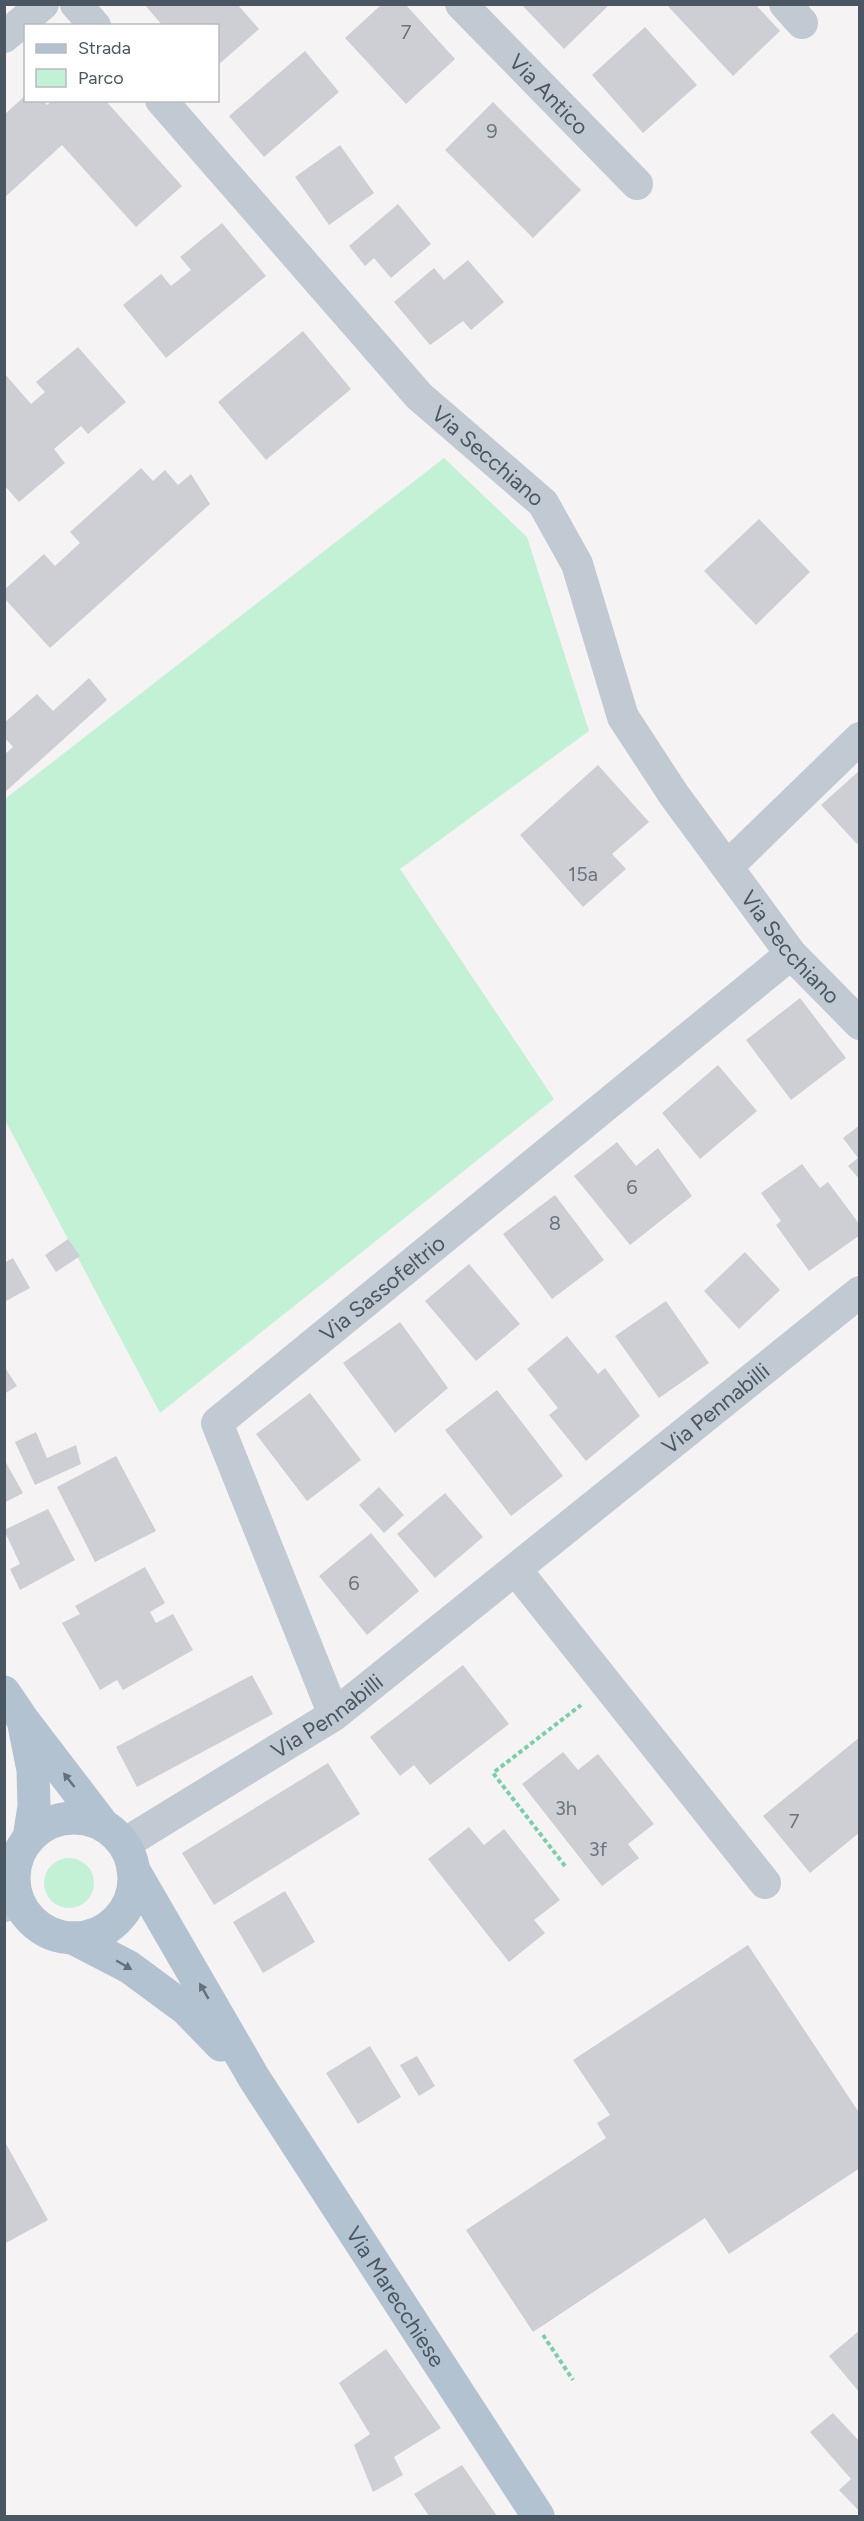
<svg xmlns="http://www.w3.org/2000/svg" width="864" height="2521" viewBox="0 0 864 2521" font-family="Figtree,sans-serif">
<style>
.green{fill:#c3f1d5}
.building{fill:#cdcfd5}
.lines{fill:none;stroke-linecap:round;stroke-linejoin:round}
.path{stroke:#7ad0a6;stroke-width:4;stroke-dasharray:4.5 3;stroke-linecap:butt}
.street{stroke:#c1cad2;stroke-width:32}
.primary{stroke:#b3c2d1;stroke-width:33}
.oneway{fill:#64717d}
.labels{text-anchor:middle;stroke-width:4.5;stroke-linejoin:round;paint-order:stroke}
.number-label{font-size:20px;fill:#6b747e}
.street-label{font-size:22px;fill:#4a5661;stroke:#fff}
</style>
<rect width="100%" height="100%" fill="#f5f3f3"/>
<!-- green -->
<path class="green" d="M444 458 527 537 589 731 400 869 554 1099 160 1413 5 1120V799Z
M44 1883a25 25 0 1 1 50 0a25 25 0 1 1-50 0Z"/>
<!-- building -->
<path class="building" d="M144 4H237L259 29 218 65V26H163Z
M382 4H405L455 59 406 104 345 38Z
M521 4H610L564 49Z
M666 4H755L780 31 733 76Z
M645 27 697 85 643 133 592 75Z
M305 51 339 92 264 157 229 116Z
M26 95V100H43L47 105 53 100H105L182 186 136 227 62 145 5 197V114Z
M493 102 581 190 533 238 445 150Z
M340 145 374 193 329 225 295 177Z
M398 204 431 244 391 278 374 258 365 266 349 246Z
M222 223 266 276 166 358 123 305 161 274 171 286 191 270 180 257Z
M468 260 504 302 471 330 463 321 430 345 394 302 434 268 444 280Z
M303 331 351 389 266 460 218 402Z
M78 347 126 402 88 434 81 426 54 449 65 463 19 502 4 485V373L31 404 45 392 36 382Z
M141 468 153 481 165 470 178 485 191 474 210 504 50 648 4 598V590L44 554 55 566 80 543 70 532Z
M759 519 810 572 756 625 704 571Z
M89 678 107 700 4 793V755L13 747 4 737V723L37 694 53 711Z
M598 765 649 822 612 854 626 869 583 907 520 835Z
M860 770V842L857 844 821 805Z
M800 998 846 1058 791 1100 746 1040Z
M718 1065 757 1111 700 1159 662 1113Z
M860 1125V1180L848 1166 858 1158 843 1138Z
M617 1142 636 1166 658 1148 692 1196 630 1245 574 1176Z
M802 1164 820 1188 828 1182 860 1225V1235L809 1271 776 1225 781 1221 761 1193Z
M555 1195 604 1260 552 1299 503 1234Z
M68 1239 80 1256 56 1272 45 1255Z
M745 1252 780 1290 739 1329 704 1291Z
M13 1258 30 1288 4 1302V1263Z
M469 1264 520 1324 476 1361 425 1301Z
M666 1301 709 1363 659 1398 615 1336Z
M400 1322 448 1388 395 1433 343 1363Z
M567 1336 598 1374 605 1368 640 1416 586 1461 549 1415 558 1408 527 1369Z
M4 1366 17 1386 4 1394Z
M497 1390 563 1476 511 1516 445 1430Z
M310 1393 361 1460 307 1501 256 1434Z
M36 1432 47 1458 76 1445 81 1464 35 1485 15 1442Z
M116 1456 156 1531 95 1562 57 1487Z
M4 1459 23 1493 4 1503Z
M379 1487 404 1515 384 1533 359 1505Z
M445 1493 483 1537 435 1578 397 1534Z
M48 1509 75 1560 20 1590 10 1569 20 1564 4 1530Z
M371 1533 419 1591 367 1635 319 1576Z
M145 1567 165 1603 150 1612 156 1623 173 1614 193 1650 123 1690 117 1680 100 1690 62 1623 80 1614 75 1606Z
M463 1665 509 1724 430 1785 414 1765 400 1776 370 1737Z
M252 1675 273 1714 137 1787 116 1747Z
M860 1737V1832L810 1873 763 1816Z
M563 1752 578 1770 598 1754 654 1824 628 1844 639 1858 602 1886 522 1784Z
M328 1763 360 1814 214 1905 182 1853Z
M469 1827 484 1845 504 1829 560 1900 534 1920 545 1933 509 1962 428 1859Z
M285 1891 315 1942 263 1973 233 1922Z
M748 1945 860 2114V2168L729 2254 705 2218 533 2332 466 2230 606 2138 597 2123 610 2115 573 2060Z
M370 2046 401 2097 358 2124 326 2073Z
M417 2056 435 2086 419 2096 400 2065Z
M4 2140 48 2220 4 2244Z
M860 2330V2393L829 2356Z
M386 2349 441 2428 394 2457 403 2475 373 2492 354 2445 370 2434 339 2383Z
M833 2413 860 2442V2512L839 2490 851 2479 810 2432Z
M462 2465 497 2516H429L414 2494Z"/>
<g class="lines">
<!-- path -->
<path class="path" d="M565 1866 493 1773 581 1705
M543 2335 573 2380"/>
<!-- street -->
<g class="street">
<path d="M76 4 95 26"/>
<path id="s1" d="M461 4 637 184"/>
<path d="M785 4 802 23"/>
<path d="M4 37 43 4"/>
<path id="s2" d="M161 100 419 396 543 503 577 564 623 717 674 795 791 954 860 1024"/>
<path d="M727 867 860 738"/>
<path d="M516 1570 765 1883"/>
<path id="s3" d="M334 1715 217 1423 791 954"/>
<path id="s4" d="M124 1844 334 1715 860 1292"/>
<path d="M4 1906 19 1901"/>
</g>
<!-- primary -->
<g class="primary">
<path d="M4 1692 23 1720 104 1826"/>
<path d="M24 1725 33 1770 34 1806 29 1838"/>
<circle cx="74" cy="1878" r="60"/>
<path id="s5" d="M133 1869 254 2078 538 2516"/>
<path d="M73 1938 129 1967 186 2009 221 2045"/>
</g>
</g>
<!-- one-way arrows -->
<defs><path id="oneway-solid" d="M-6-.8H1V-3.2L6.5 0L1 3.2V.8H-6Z" transform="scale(1.5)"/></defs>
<g class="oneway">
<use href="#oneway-solid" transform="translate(69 1780) rotate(-128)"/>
<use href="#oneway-solid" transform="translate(124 1965) rotate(30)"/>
<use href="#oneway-solid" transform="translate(204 1991) rotate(-120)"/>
</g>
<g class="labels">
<!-- number labels -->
<g class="number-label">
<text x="406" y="39">7</text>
<text x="492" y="138">9</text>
<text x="583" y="881">15a</text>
<text x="632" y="1194">6</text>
<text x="555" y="1230">8</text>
<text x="354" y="1590">6</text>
<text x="566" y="1815">3h</text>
<text x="794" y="1828">7</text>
<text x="598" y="1856">3f</text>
</g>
<!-- street labels -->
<g class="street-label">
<text dy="8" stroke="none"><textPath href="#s1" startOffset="126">Via Antico</textPath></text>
<text dy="8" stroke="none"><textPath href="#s2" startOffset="484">Via Secchiano</textPath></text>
<text dy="8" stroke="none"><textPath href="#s2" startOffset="1071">Via Secchiano</textPath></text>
<text dy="8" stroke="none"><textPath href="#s3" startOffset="528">Via Sassofeltrio</textPath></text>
<text dy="8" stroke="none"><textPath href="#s4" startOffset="736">Via Pennabilli</textPath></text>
<text dy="8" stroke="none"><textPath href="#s4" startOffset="240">Via Pennabilli</textPath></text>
<text dy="8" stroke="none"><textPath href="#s5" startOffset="502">Via Marecchiese</textPath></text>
</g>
</g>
<!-- border -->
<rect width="864" height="2521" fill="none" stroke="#4a5661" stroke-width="12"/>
<!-- legend -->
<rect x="24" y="24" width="195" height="78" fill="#ffffff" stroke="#b7bbc0" stroke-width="1.5"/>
<rect x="36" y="44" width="30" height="9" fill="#b3c2d1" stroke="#b7bbc0" stroke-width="1.5"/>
<text x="78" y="54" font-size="18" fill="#4a5661">Strada</text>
<rect x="36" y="69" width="30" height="18" fill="#c3f1d5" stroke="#b7bbc0" stroke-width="1.5"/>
<text x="78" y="84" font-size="18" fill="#4a5661">Parco</text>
</svg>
